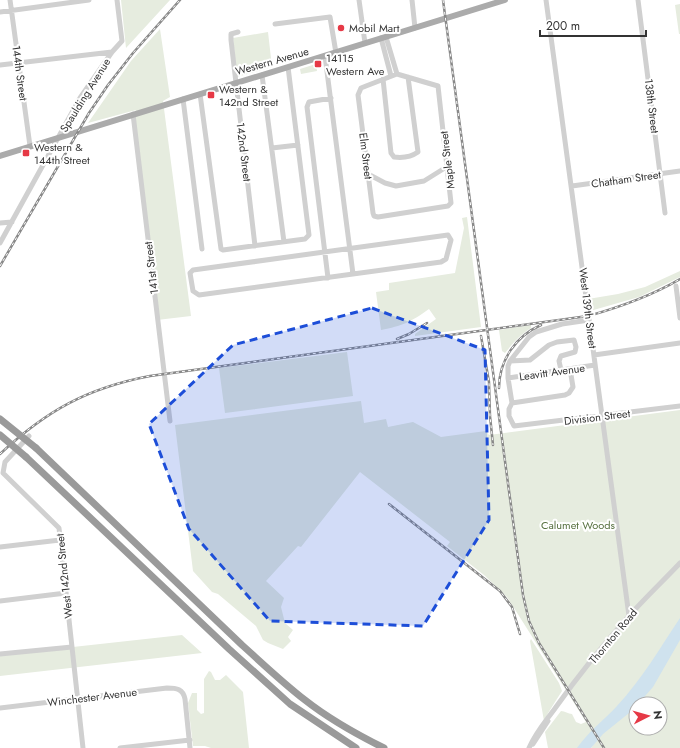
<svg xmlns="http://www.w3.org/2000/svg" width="680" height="748" viewBox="0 0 680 748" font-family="Jost,sans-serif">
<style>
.green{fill:#e6ecdf;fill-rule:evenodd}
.water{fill:#cfe2ee}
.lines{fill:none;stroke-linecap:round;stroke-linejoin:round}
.minor{stroke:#d0d0d0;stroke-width:5}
.major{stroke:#ababab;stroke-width:6}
.highway{stroke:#9a9a9a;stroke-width:7}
.rail-casing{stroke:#888;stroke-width:2.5}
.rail{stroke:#fff;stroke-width:1;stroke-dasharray:3;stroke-linecap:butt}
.highway-bridge{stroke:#9a9a9a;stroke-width:7}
.marked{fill:#1d4ed8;fill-opacity:0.2;stroke:#1d4ed8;stroke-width:3;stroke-dasharray:8 5;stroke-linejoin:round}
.poi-dot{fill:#e63946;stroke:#fff;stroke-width:1.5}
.labels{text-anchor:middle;stroke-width:4;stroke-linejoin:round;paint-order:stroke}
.poi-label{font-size:11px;fill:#333;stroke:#fff;text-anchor:start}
.street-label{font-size:11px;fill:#333;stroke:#fff}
.park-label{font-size:11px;fill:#56703f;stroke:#fff}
</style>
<rect width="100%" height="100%" fill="#fff"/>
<!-- green -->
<path class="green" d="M121 0H170L126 48Z
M680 4V34H679L675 5Z
M160 29 170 97 163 101 191 316 157 320 133 114 136 110 88 123 131 61Z
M268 32 272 67 237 77 233 38Z
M316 64 317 71 301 74 300 69Z
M467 217 481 327 415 336V334L436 319 429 309C411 322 402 326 381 330L376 292 389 290V283L455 273 464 228 462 218Z
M680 271V277L639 297 590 311 588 299 618 294 645 287Z
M531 325V328C520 335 513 343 505 353L502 351 499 330Z
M347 352 353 396 225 413 219 368Z
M361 401 364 423 386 419 388 427 413 422 441 437 486 431 489 435 680 410V748H591L597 740 578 748H548L545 732 561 711C565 711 568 714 572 714L576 722 581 724 586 722 507 597 484 575 447 546 450 542 360 472 301 547 298 546 266 581 284 598 281 607 285 623 293 630 288 637 291 641 283 649 268 643 263 640 256 626 218 594 212 592 193 571 175 425ZM636 704H660V728H636Z
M182 635 202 653 0 676V655Z
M531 639 559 683 562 691C556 701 549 710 544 721L530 641Z
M209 671 211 672 215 680H220L226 675 243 692 249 748H211L205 746H193L188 703 192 693H197V710L201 714 204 713V679Z"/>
<!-- water -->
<path class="water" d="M680 618V640L653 687 638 704H636V707L634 709 603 734 591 748H577C588 732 604 720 617 706 642 679 660 648 680 618Z"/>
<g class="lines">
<!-- minor -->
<path class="minor" d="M10 0 30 146
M359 0 365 43
M412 0 415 28
M546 0 629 616
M638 0 665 213
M0 12 89 0
M275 24 330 17 336 53
M238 32 231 34V40L255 246
M386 37 397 74
M381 38 391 76
M325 56 353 274
M0 65 112 52 122 41 117 0
M397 74 438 86 451 203 448 206 378 217 374 216 373 213 358 95 361 88 366 86Z
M262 75 284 242
M383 79 391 153 394 157C402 158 411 157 418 152L408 77
M200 94 221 249 223 250 305 239 309 235 288 67
M183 99 202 249
M133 114 170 421
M272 148 298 145
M368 174 385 183 396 186 424 181 448 166
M572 186 680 171
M0 223 12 222
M448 235 451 240 446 259 441 262 199 295 193 291 190 273 193 270Z
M0 243 80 98 112 52
M328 278 307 107 309 102 331 98
M676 286 680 318
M589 320 562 324 536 332 529 337 510 361 508 366V378L512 403 509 409V416L514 426 680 406
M594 355 680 343
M510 361 530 360 549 345 557 342 574 340 576 347 575 352 561 356 559 361 561 370
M508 378 595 365
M512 403 565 395 569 393 573 387 570 369
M29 436 5 462 3 473 59 528 83 748
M0 547 60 540
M0 601 66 593
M0 654 72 647
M0 708 167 688C177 688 183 689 185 699L190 748
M533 744 548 721
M120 748 190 740
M529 748C536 732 546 721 556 707 578 676 603 645 629 616 645 598 663 581 680 563"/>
<!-- major -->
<path class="major" d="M0 156 505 0"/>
<!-- highway -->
<path class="highway" d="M36 448 242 645C262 663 283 683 305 700 329 719 356 734 384 748
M26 457 229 649 290 704 356 748"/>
<!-- rail casing -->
<g class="rail-casing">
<path id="rail" d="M443 0 523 595 529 621 539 643 604 748
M0 266 89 113 108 85 133 53 180 0
M481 336 489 382 490 416 493 445
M397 339 409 334 427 323
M499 388C499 360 516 336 541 325
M0 454C46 411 87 388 150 376L588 316C620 307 651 296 680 279
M389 504 500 591 512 607 520 634"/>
</g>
<!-- rail -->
<use href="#rail" class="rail"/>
<!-- highway-bridge -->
<path class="highway-bridge" d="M0 419 36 448
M0 435 26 457"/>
</g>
<!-- marked area -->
<path class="marked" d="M372 308 485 350 489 520 423 626 270 621 189 529 149 424 233 345Z"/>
<!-- markers -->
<g class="poi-dot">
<circle cx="341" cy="28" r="4"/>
<rect x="314" y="60" width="8" height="8" rx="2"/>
<rect x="207" y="91" width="8" height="8" rx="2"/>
<rect x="22" y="149" width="8" height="8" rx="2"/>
</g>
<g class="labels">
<!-- poi labels -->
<g class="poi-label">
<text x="349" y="32">Mobil Mart</text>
<text x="326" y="62">14115<tspan x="326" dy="13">Western Ave</tspan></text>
<text x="219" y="93">Western &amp;<tspan x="219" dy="13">142nd Street</tspan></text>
<text x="34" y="151">Western &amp;<tspan x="34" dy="13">144th Street</tspan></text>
</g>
<!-- street labels -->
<g class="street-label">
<text transform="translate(272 61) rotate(-16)" y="4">Western Avenue</text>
<text transform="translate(20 73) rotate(82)" y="4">144th Street</text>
<text transform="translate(85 95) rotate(-58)" y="4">Spaulding Avenue</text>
<text transform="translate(652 106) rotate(83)" y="4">138th Street</text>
<text transform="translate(244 152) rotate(83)" y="4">142nd Street</text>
<text transform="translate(366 156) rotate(83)" y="4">Elm Street</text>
<text transform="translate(447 160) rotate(-97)" y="4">Maple Street</text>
<text transform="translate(626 179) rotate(-8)" y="4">Chatham Street</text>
<text transform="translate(151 268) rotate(-97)" y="4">141st Street</text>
<text transform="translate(588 308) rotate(83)" y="4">West 139th Street</text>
<text transform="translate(552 372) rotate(-8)" y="4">Leavitt Avenue</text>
<text transform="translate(597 417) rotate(-7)" y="4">Division Street</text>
<text transform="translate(64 576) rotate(-96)" y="4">West 142nd Street</text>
<text transform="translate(613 636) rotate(-50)" y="4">Thornton Road</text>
<text transform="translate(92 697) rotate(-7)" y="4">Winchester Avenue</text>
</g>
<!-- park labels -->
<g class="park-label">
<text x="578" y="529">Calumet Woods</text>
</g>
</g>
<!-- north arrow -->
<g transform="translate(648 716) rotate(84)"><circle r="19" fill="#ffffff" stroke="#adadad"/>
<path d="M0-3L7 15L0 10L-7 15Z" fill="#e63946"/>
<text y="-6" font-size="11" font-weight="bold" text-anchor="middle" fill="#333333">N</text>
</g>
<!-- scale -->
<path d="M540 30v6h106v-6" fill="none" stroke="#333333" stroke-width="2"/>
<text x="546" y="30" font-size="12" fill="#333333" stroke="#ffffff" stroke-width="3" paint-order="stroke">200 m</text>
</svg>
